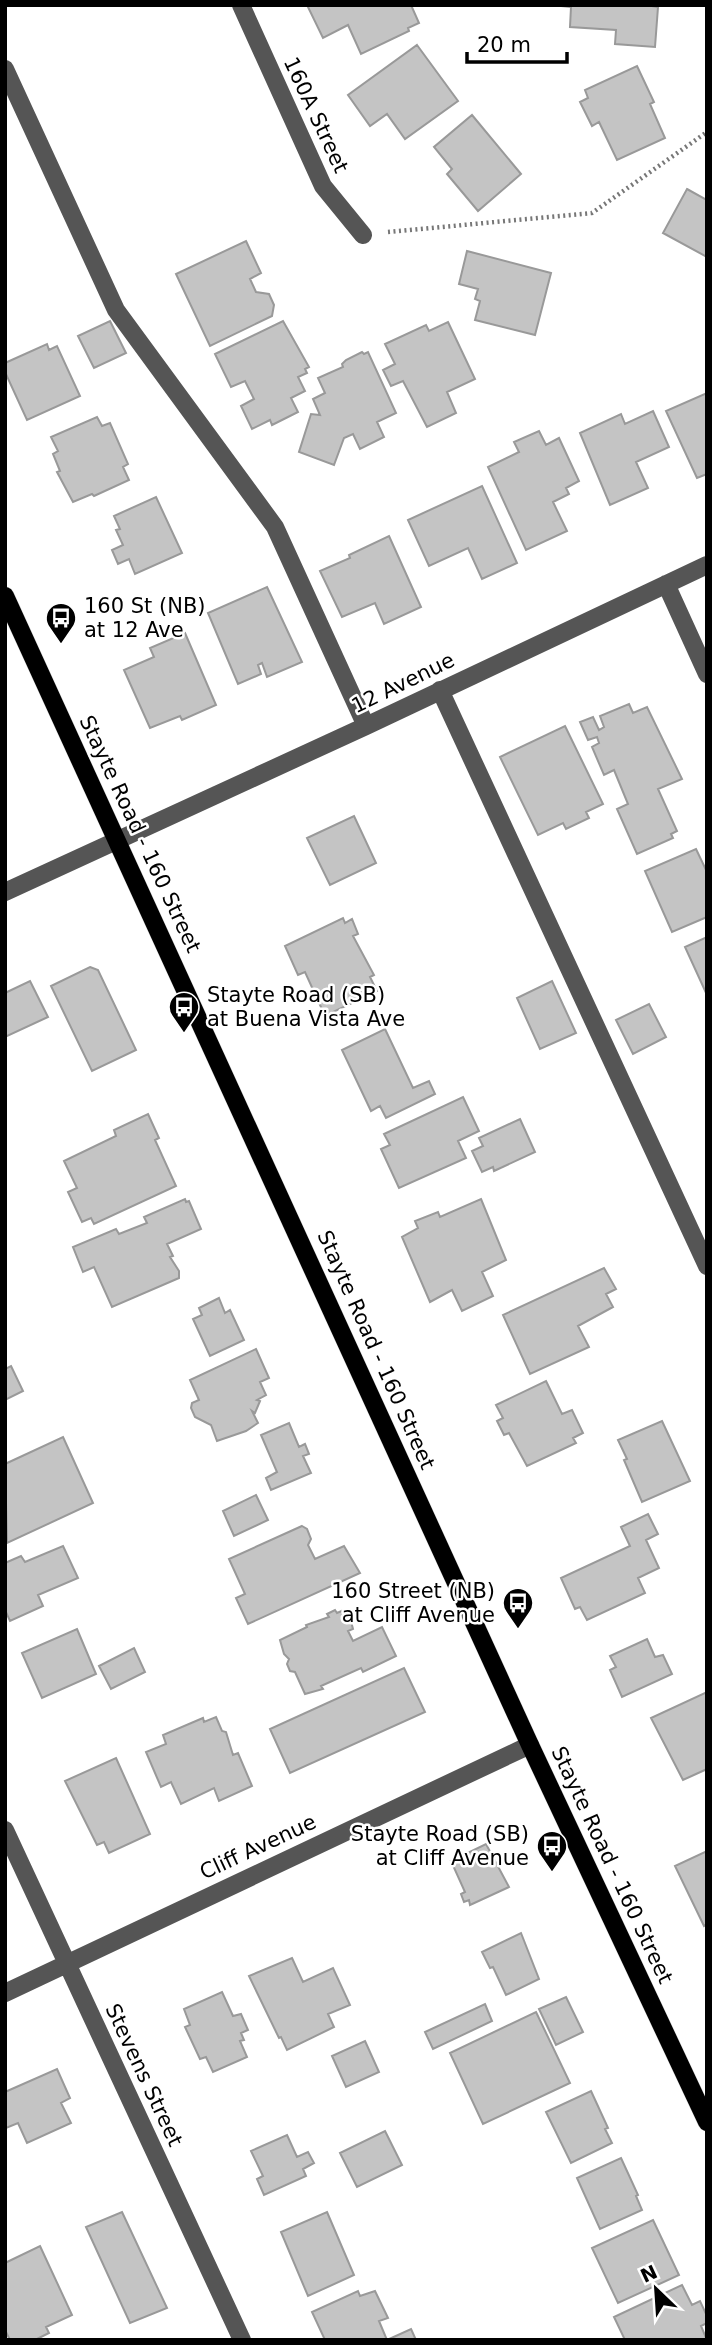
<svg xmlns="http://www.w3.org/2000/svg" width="712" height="2345" viewBox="0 0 712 2345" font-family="'DejaVu Sans',sans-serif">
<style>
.building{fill:#c4c4c4;stroke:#999;stroke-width:2}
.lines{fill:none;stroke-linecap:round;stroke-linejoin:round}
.major-casing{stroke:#dbdbdb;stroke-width:19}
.path{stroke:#777;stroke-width:4.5;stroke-dasharray:2 3.5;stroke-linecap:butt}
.minor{stroke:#555;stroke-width:18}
.major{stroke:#000;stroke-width:18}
.labels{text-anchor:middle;stroke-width:5;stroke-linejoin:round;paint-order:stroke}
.street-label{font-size:21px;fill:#000;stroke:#fff}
.poi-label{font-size:21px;fill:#000;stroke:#fff;text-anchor:start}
</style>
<rect width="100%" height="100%" fill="#fff"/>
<!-- building -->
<path class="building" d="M307 5H411L419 23 408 28 409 31 361 54 348 25 323 38Z
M645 5 658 7 655 47 615 44 616 30 570 27 571 7 561 6Z
M417 45 458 101 405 139 387 114 370 126 348 95Z
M637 66 654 102 650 104 665 138 617 160 599 122 592 126 580 102 588 98 585 90Z
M472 115 521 174 478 211 447 174 452 169 434 147Z
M687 189 707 200V257L663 233Z
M246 241 261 273 250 279 256 292 269 294 274 305 272 316 210 346 176 274Z
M467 251 551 273 535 335 475 320 480 301 475 299 478 289 459 284Z
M110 321 126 353 94 368 78 336Z
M283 321 309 367 305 369 307 373 298 377 305 391 291 398 298 412 272 425 270 420 252 429 241 406 254 399 245 381 231 387 215 354Z
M448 322 475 379 447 392 456 413 427 427 403 381 391 386 383 370 395 364 385 344 426 325 429 331Z
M47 344 49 350 57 346 80 396 27 420 5 372V363Z
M362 352 364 354 368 352 396 413 377 422 384 437 360 449 353 434 344 438 334 465 299 452 311 414 320 415 313 399 325 393 318 378 343 367 342 364 346 360Z
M707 393V474L697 478 666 411Z
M653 411 669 447 636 462 648 488 610 505 580 433 621 414 625 424Z
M97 417 102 426 110 423 128 464 123 467 129 480 94 496 92 494 73 502 57 472 60 471 53 454 58 451 51 437Z
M539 431 546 445 559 438 579 481 566 488 569 494 553 502 567 531 526 550 488 467 519 452 514 442Z
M482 486 517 563 482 579 468 548 429 566 408 520Z
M156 497 182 553 135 574 129 559 118 564 112 550 123 545 116 530 120 529 114 516Z
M389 536 421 607 384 624 375 603 342 617 320 571 350 558 349 555Z
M267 587 302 662 267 677 262 663 258 665 261 674 238 684 208 613Z
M185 633 216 705 182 720 180 716 150 728 124 670 154 657 150 648Z
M629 704 633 713 647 707 682 779 658 789 677 831 671 834 673 838 637 854 617 809 628 804 614 770 604 775 592 747 599 743 597 737 588 740 580 722 593 717 599 730 604 727 600 716Z
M565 726 603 804 586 812 589 818 566 829 563 823 538 835 500 757Z
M354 816 376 863 330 885 307 838Z
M696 849 707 872V917L672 932 645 871Z
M343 918 345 923 352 919 358 934 353 936 374 975 370 977 377 991 325 1016 305 972 298 975 285 946Z
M707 937V995L685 947Z
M90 967 98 970 136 1050 92 1071 51 986Z
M30 981 48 1017 5 1037V993Z
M552 981 576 1033 540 1049 517 998Z
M649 1004 666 1037 633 1054 616 1020Z
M385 1029 413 1088 429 1081 435 1094 386 1118 380 1106 371 1111 342 1050Z
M463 1097 479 1131 458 1141 466 1158 399 1188 381 1149 390 1145 384 1134Z
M148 1114 159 1138 155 1140 176 1186 94 1224 91 1218 82 1222 68 1192 77 1188 64 1161 116 1136 114 1130Z
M520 1119 535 1152 494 1171 493 1167 482 1172 472 1151 483 1146 479 1138Z
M185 1199 186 1202 189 1201 201 1229 167 1244 173 1256 170 1257 179 1271V1278L112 1307 94 1267 83 1272 73 1247 116 1229 119 1234 147 1223 144 1217Z
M481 1199 506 1260 482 1272 493 1296 462 1311 452 1290 430 1302 402 1237 418 1228 415 1221 438 1212 440 1217Z
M604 1268 616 1289 606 1294 613 1307 578 1326 589 1347 530 1374 503 1315Z
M219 1298 225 1313 230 1310 244 1340 210 1356 193 1319 202 1315 199 1308Z
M256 1349 269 1378 260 1382 266 1395 257 1400 260 1401 255 1413 252 1411 258 1423 246 1431 217 1441 211 1425 195 1417 191 1408 192 1403 199 1400 190 1380Z
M11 1366 23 1391 5 1400V1369Z
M546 1381 562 1414 572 1410 583 1433 573 1438 576 1443 527 1466 509 1433 504 1435 497 1421 503 1418 496 1405Z
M662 1421 690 1481 642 1502 624 1460 627 1459 618 1440Z
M289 1423 299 1447 305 1444 309 1454 303 1456 311 1473 271 1490 266 1478 277 1472 261 1435Z
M63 1437 93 1503 7 1543 5 1464Z
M256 1495 268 1520 234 1536 223 1511Z
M648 1514 658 1534 646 1540 659 1568 638 1578 645 1593 587 1620 580 1607 575 1609 561 1578 630 1546 621 1527Z
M302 1526 307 1529 311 1539 308 1545 315 1559 344 1546 360 1573 248 1624 236 1598 245 1594 229 1559Z
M63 1546 78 1578 38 1595 43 1606 10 1621 5 1610V1563L21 1556 25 1562Z
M335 1610 337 1613 344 1610 349 1614 353 1629 348 1631 353 1641 382 1627 396 1656 363 1672 361 1668 321 1686 323 1689 305 1694 295 1672 290 1671 287 1664 289 1659 284 1654 280 1640 307 1627 306 1625 329 1617 327 1614Z
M77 1629 96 1674 42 1698 22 1653Z
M647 1639 655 1657 663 1655 672 1674 622 1697 610 1670 616 1667 610 1656Z
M134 1648 145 1672 111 1689 99 1666Z
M404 1668 425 1712 290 1773 270 1729Z
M707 1692V1769L683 1780 651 1718Z
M216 1717 222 1731 226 1732 233 1755 238 1753 252 1786 219 1801 214 1788 181 1804 171 1782 161 1787 146 1752 166 1744 163 1735 203 1718 204 1722Z
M116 1758 150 1834 109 1853 104 1842 97 1845 65 1781Z
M486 1844 509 1887 470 1905 469 1900 464 1902 461 1894 465 1892 451 1861Z
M707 1851V1924L704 1926 675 1866Z
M521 1933 539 1979 506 1995 493 1967 490 1968 482 1952Z
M292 1958 303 1982 333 1968 350 2005 328 2014 334 2027 287 2050 281 2037 279 2038 249 1976Z
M222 1992 233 2016 241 2014 248 2030 241 2033 244 2040 240 2041 247 2057 213 2072 206 2057 200 2059 185 2027 190 2025 184 2009Z
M566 1997 583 2032 556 2045 539 2009Z
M485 2004 492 2021 433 2049 425 2032Z
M536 2012 570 2083 483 2124 450 2053Z
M365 2041 379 2072 346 2087 332 2056Z
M57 2069 70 2098 61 2103 71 2123 27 2143 18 2123 6 2128 5 2126V2092Z
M591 2091 608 2128 605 2129 612 2143 571 2163 546 2112Z
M385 2131 402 2165 357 2187 340 2153Z
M287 2135 297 2157 308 2152 314 2163 303 2169 306 2176 264 2195 257 2179 263 2176 251 2151Z
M621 2158 638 2195 636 2196 642 2210 600 2229 577 2178Z
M122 2212 167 2308 130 2323 86 2227Z
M327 2212 354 2275 308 2296 281 2232Z
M653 2220 679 2275 618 2303 592 2248Z
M40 2246 72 2315 46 2327 49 2333 35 2340H10L5 2330V2263Z
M682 2285 692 2305 700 2301 707 2316V2323L701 2326 707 2340H625L614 2317Z
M358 2291 360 2296 375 2291 388 2318 379 2321 387 2340H325L312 2312Z
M411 2329 416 2340H387Z"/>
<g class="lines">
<!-- major casing -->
<g class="major-casing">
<path id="major" d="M5 596 530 1745 707 2122"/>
</g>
<!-- path -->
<path class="path" d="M388 232 592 213 707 132"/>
<!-- minor -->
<path class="minor" d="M241 5 323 186 363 235
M5 69 116 310 275 527 366 726
M666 584 707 674
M440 690 707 1266
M5 892 366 726 707 565
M5 1830 242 2340
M5 1993 530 1745"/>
<!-- major -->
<use href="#major" class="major"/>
</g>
<!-- icons -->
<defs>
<g id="bus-pin" transform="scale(1.575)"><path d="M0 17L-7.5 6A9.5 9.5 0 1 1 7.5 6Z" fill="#000" stroke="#fff"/><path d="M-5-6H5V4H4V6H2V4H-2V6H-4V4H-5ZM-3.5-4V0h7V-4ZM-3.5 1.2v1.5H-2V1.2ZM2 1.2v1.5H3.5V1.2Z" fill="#fff"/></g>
</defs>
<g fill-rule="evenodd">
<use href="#bus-pin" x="61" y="618"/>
<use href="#bus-pin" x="184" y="1007"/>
<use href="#bus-pin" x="518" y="1603"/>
<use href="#bus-pin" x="552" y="1846"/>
</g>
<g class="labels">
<!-- street labels -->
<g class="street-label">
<text transform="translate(316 115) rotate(65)" y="7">160A Street</text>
<text transform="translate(403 683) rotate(-26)" y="7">12 Avenue</text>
<text transform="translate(140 834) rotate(65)" y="7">Stayte Road - 160 Street</text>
<text transform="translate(376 1350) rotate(66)" y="7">Stayte Road - 160 Street</text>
<text transform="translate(258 1847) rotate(-25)" y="7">Cliff Avenue</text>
<text transform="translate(612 1865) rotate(65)" y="7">Stayte Road - 160 Street</text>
<text transform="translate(144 2075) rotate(65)" y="7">Stevens Street</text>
</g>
<!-- poi labels -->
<g class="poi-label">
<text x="84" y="613">160 St (NB)<tspan x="84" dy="24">at 12 Ave</tspan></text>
<text x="207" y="1002">Stayte Road (SB)<tspan x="207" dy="24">at Buena Vista Ave</tspan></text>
<text x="495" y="1598" text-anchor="end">160 Street (NB)<tspan x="495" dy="24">at Cliff Avenue</tspan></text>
<text x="529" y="1841" text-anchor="end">Stayte Road (SB)<tspan x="529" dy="24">at Cliff Avenue</tspan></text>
</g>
</g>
<!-- border -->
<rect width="712" height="2345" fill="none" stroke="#000000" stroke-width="14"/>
<!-- north arrow -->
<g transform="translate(656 2289) rotate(335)" stroke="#ffffff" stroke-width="5" paint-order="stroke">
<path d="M0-5L12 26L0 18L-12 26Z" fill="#000000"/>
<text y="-10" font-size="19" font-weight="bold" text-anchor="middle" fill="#000000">N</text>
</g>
<!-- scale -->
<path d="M467 52v10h100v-10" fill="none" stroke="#000000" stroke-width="3.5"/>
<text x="477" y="52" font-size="21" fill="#000000" stroke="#ffffff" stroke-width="5" paint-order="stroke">20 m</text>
</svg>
